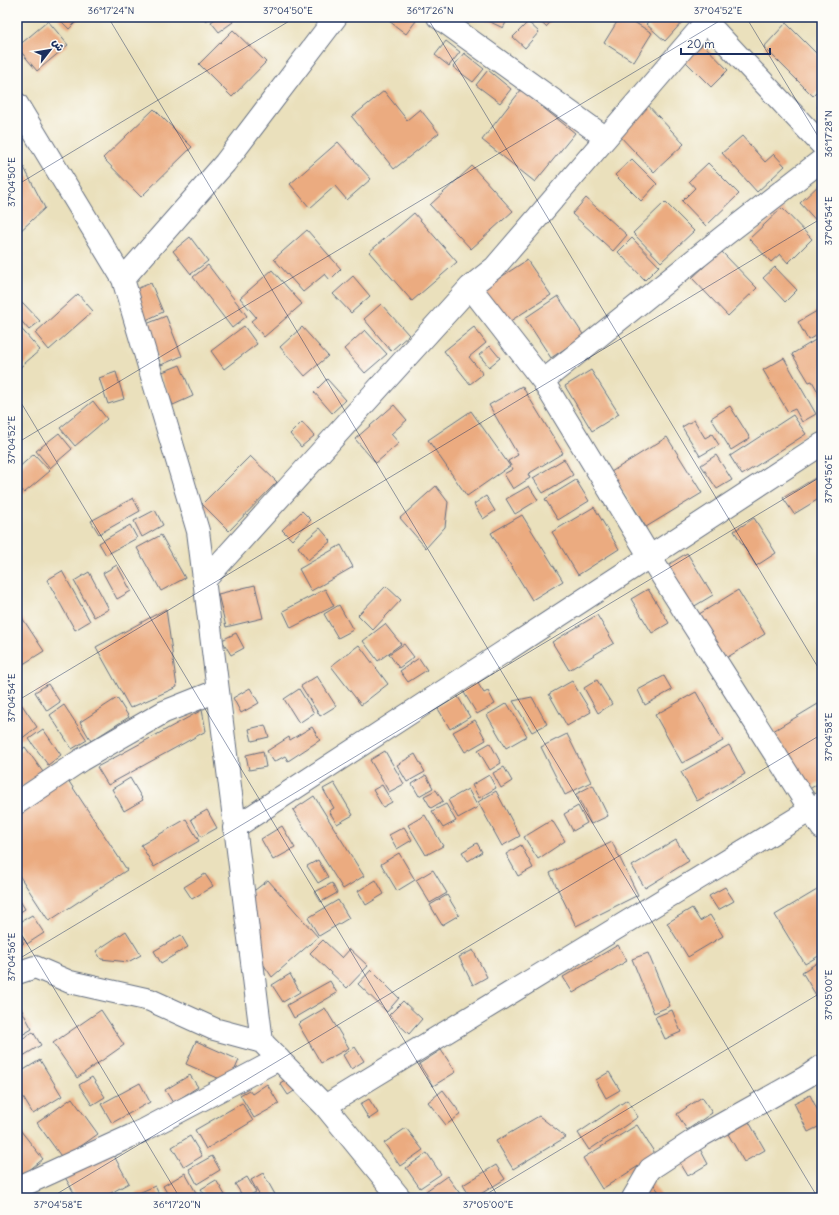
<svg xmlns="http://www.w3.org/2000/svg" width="839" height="1215" viewBox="0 0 839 1215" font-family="Delius,'Playpen Sans Arabic',sans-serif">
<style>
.building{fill:#ebab80}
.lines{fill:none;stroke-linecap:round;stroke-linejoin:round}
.minor-casing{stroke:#636d7f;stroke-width:24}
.minor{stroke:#fff;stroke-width:22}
.ticks{fill:none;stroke:#1b2f5e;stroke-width:1;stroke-opacity:0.45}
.neatline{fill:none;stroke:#1b2f5e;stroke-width:1.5}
.ticks-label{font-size:10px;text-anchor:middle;fill:#1b2f5e}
</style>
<rect width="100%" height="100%" fill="#fdfcf7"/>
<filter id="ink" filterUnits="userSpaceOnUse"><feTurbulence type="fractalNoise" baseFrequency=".025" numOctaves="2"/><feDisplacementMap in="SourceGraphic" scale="8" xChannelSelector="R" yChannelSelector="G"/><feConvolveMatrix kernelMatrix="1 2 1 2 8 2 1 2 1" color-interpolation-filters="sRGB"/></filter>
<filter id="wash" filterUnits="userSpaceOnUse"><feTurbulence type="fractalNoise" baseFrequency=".012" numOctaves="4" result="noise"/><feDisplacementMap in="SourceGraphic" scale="16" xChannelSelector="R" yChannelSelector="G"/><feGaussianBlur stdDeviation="0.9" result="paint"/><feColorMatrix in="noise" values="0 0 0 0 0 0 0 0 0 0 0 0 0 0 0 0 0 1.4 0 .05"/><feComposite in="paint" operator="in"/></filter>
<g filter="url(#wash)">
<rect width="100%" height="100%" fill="#eae0bc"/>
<g id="blocks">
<!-- building -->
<path class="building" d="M57 17H81L69 29Z
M203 17H211L206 21Z
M218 17H230L233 22 219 32 211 22Z
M392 17H411L416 21 406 34 389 21Z
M480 17H509L503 28Z
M535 17H555L546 27Z
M620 17H626L652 33 634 62 604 43Z
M653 17H683L685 19 665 41 646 24Z
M48 21 68 45 37 71 17 47Z
M528 22 539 32 525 48 513 37Z
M786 23 822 59V87L813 96 764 47Z
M233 30 266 62 232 97 199 64Z
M446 41 460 52 449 66 435 55Z
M703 44 728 70 711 87 685 61Z
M464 53 484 69 473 82 453 67Z
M488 70 511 89 500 103 476 85Z
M521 90 575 133 535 182 482 140Z
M384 91 407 120 420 109 439 133 394 169 352 117Z
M822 102V111L817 107Z
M646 103 684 144 654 172 616 132Z
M154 109 192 147 141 197 103 158Z
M742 136 765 162 774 154 785 166 757 192 722 153Z
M338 142 371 179 347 200 335 186 310 208 290 184Z
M17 154 45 208 17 234Z
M632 159 657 184 641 201 615 175Z
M708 163 739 194 706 226 682 201 695 188 689 181Z
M472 166 513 211 471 249 430 205Z
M822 182V227L800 203Z
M586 198 627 235 613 251 572 214Z
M665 202 694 231 661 262 633 233Z
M782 208 812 239 788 263 780 254 771 262 749 239Z
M414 213 457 262 412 301 369 252Z
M307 230 341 269 330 280 325 274 303 292 274 259Z
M190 237 208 261 191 274 173 251Z
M632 238 659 266 645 280 618 252Z
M721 251 757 288 728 316 692 278Z
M527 260 551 295 504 325 481 290Z
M208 265 247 316 232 328 193 277Z
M775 267 797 290 785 302 763 278Z
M272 270 302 304 264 337 251 321 256 317 240 298Z
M353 276 370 296 351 313 333 294Z
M151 283 163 312 144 321 131 291Z
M78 294 93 311 49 350 35 333Z
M558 296 584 336 551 358 525 318Z
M23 303 40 321 29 330 17 316V308Z
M381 304 409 335 391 351 364 319Z
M822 308V332L808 340 798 322Z
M166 316 182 356 161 365 144 325Z
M17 324 40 350 17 370Z
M244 326 257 344 224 369 211 351Z
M302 327 328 356 305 376 280 347Z
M474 327 486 343 469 357 483 374 470 384 444 351Z
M365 330 387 354 365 373 344 349Z
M822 336V399L812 381 809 382 792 354Z
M490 346 500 358 489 367 479 355Z
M784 358 816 414 802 422 795 409 788 412 763 370Z
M180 365 193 396 173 405 160 373Z
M591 370 619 414 592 431 565 386Z
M116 372 124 399 108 404 99 378Z
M327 379 346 400 332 413 314 392Z
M522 386 563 453 528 474 530 478 513 489 504 474 513 469 508 461 518 455 489 405Z
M93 401 107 419 75 446 60 428Z
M394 405 407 420 391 434 399 443 376 463 355 439Z
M730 406 750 438 731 450 711 418Z
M471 411 510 466 467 496 428 440Z
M793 415 806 434 742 475 730 456Z
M694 420 705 438 712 434 719 445 700 456 682 427Z
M302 422 314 436 301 447 290 434Z
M59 433 72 449 50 468 36 451Z
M667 437 702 493 646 527 611 472Z
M34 454 50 471 24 493 17 485V469Z
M716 455 732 480 717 489 701 465Z
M250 456 277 482 229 531 202 504Z
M564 459 573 475 543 493 533 478Z
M822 472V483L817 475Z
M815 478 822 490V497L794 514 783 498Z
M576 480 589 501 558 520 545 499Z
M436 486 448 502 445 527 426 548 400 518Z
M529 486 538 500 515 514 506 499Z
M486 496 495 511 483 519 474 504Z
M133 498 140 511 99 534 91 521Z
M594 507 619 549 578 575 552 532Z
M155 510 163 525 142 537 134 521Z
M302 511 311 520 292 540 282 530Z
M522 515 563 581 532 600 491 533Z
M754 518 776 553 756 566 734 531Z
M130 525 137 538 106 555 99 543Z
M320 528 331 541 308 560 298 547Z
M161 535 185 578 161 591 137 548Z
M341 545 353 567 311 591 299 569Z
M687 553 713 595 688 610 663 568Z
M117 565 131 591 117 599 103 573Z
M62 571 90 621 75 630 47 580Z
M89 572 109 609 94 617 74 581Z
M255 585 263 618 226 627 218 594Z
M386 586 401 600 373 630 358 615Z
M325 589 334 606 291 628 283 611Z
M648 589 669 623 652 633 631 599Z
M738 590 765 634 723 660 696 616Z
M339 605 353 630 338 638 324 614Z
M166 609 177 687 130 708 96 647Z
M17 610 44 651 17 668Z
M597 615 614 643 569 670 552 642Z
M385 624 401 644 378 661 363 641Z
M236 633 244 648 231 655 222 640Z
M404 644 414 657 399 668 389 654Z
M359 645 388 684 361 705 331 666Z
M419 658 427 670 408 682 400 671Z
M317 676 336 706 320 716 301 686Z
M664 676 672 690 645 705 638 690Z
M597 680 612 704 598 713 584 688Z
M572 681 591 712 567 726 549 694Z
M477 682 484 693 488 691 495 704 477 714 463 691Z
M48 684 60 702 47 711 35 692Z
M250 688 259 703 241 713 233 698Z
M299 689 314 713 299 723 284 699Z
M696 692 723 741 682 763 655 715Z
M457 695 470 717 450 729 437 707Z
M532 697 547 724 532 732 513 701Z
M117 698 129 717 91 741 80 722Z
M507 703 527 736 506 748 487 715Z
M818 704 822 711V781L808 790 773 731Z
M22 705 37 727 17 742V708Z
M64 705 87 740 72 749 50 715Z
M202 710 206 731 108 785 97 767Z
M475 720 486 740 465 752 453 732Z
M265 725 269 737 252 741 249 729Z
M312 727 320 740 288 761 285 756 274 762 267 751 289 737 290 740Z
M43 729 61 755 48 765 29 739Z
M567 734 591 782 565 795 541 747Z
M490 743 501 763 490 770 478 750Z
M729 745 745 774 697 801 681 772Z
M25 747 43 772 17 791V753Z
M263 751 266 767 249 770 246 755Z
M385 751 404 784 389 792 370 760Z
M415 754 425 772 407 782 397 765Z
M504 767 512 781 501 788 493 773Z
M426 775 433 788 419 796 412 784Z
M489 775 496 788 479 798 472 785Z
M66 777 127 870 49 921 17 872V810Z
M130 778 143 800 124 811 112 789Z
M334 783 353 815 337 824 329 811 334 808 323 789Z
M382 785 392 802 383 807 373 790Z
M593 785 608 816 591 824 576 794Z
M468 789 478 807 458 818 448 800Z
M436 790 443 801 431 808 424 796Z
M496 791 520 836 502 846 478 802Z
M314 796 364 876 343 889 293 810Z
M446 804 456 821 443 828 432 811Z
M578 806 587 823 573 831 564 814Z
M207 810 217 828 201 837 191 819Z
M425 815 443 846 426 855 408 825Z
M186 819 199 841 154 867 141 845Z
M552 820 565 841 538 859 524 837Z
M282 826 295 848 273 860 261 839Z
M404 827 412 840 397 849 389 835Z
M676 840 689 861 645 888 632 866Z
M612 842 638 895 576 926 550 873Z
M477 843 482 852 468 861 462 852Z
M521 845 533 868 518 876 506 854Z
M399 853 415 880 397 891 381 864Z
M318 860 328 877 318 883 307 866Z
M433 870 447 893 430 903 416 880Z
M205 874 213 886 192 899 184 887Z
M268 880 318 937 272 977 253 949 246 897Z
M376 880 384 894 366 905 358 891Z
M332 883 337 893 321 902 315 892Z
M725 887 734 901 718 910 709 896Z
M822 887V954L805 964 775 915Z
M447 895 459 915 442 925 430 905Z
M17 896 25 909 17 914Z
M338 900 349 918 319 936 308 918Z
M692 908 700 921 710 915 723 936 688 957 667 923Z
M32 915 44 933 27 944 17 928V924Z
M126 931 141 955 128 962 101 959 96 951Z
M17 933 24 943 17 948Z
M181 935 188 947 161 963 154 951Z
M323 940 342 958 350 949 368 966 347 988 310 953Z
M618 945 627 961 573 993 563 977Z
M473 950 487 977 473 985 459 957Z
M648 953 670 1006 654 1013 632 959Z
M822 960V1005L802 972Z
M371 970 399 998 387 1012 358 984Z
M290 974 300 992 283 1002 272 985Z
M330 981 337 993 294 1018 287 1005Z
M403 1001 422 1019 409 1034 389 1015Z
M20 1007 32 1029 17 1038V1009Z
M325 1008 349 1048 321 1063 298 1024Z
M101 1010 124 1045 77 1078 53 1043Z
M672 1010 681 1032 665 1039 655 1017Z
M33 1032 41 1045 23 1056 17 1046V1042Z
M196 1041 239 1060 229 1083 186 1064Z
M355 1047 364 1061 351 1069 343 1055Z
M441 1050 456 1072 433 1086 419 1064Z
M40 1060 62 1096 33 1114 21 1094 17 1097V1074Z
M609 1072 620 1090 606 1098 596 1080Z
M190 1075 198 1087 173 1103 165 1090Z
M92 1077 105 1097 92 1105 79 1085Z
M290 1077 299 1088 288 1095 280 1083Z
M140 1083 150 1102 112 1123 101 1104Z
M267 1084 279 1104 254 1118 240 1095 249 1090 252 1094Z
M443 1090 461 1114 446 1125 428 1102Z
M810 1095 822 1119V1125L808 1132 794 1103Z
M702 1097 712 1113 687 1130 677 1114Z
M72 1098 98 1134 63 1159 37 1123Z
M369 1099 378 1113 369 1119 360 1104Z
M627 1100 638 1117 589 1150 578 1133Z
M242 1103 253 1121 206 1149 195 1130Z
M539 1116 566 1137 513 1169 496 1141Z
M749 1122 765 1150 744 1162 728 1134Z
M637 1125 656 1155 602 1189 583 1158Z
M17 1126 43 1159 17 1180Z
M406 1128 423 1150 400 1166 384 1143Z
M190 1136 202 1156 184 1167 172 1147Z
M109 1147 129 1183 102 1198H77L62 1172Z
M700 1149 708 1164 688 1176 679 1161Z
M427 1153 441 1174 420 1188 406 1168Z
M212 1156 220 1170 197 1184 189 1169Z
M496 1165 505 1179 474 1198H471L463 1185Z
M185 1173 199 1198H170L163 1186Z
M263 1173 277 1198H261L251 1180Z
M447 1176 461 1195 457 1198H431L426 1191Z
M648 1176 663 1198H640Z
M247 1177 256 1192 244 1198 235 1184Z
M216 1180 225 1195 220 1198H207L201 1189Z
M155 1186 161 1198H136L134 1195Z
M28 1190 32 1198H17Z"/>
</g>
</g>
<g filter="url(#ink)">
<use href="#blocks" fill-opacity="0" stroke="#636d7f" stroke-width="1"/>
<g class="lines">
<!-- minor casing -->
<g class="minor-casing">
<path id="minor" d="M438 17 606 138
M702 17 822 145
M17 104 123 279 198 531 262 1042 325 1106 400 1198
M123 279 225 163 336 17
M470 287 543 381 650 557 822 828
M543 381 725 235 822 160
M204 581 470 287 495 267 710 17
M17 803 81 760 164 712 217 691
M234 828 822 444
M17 973 35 967 70 982 150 1000 214 1029 262 1042
M325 1106 822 803
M17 1188 144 1130 279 1059
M633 1198 650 1169 699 1137 806 1077 822 1066"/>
</g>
<!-- minor -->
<use href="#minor" class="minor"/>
</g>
</g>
<!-- ticks -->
<path class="ticks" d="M108 17 818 1198M427 17 822 674M746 17 822 143M17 185 296 17M17 396 499 1198M17 443 726 17M17 701 822 218M17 927 180 1198M17 960 822 476M50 1198 822 734M480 1198 822 992"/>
<!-- margin -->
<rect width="839" height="1215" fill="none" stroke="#fdfcf7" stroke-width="44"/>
<!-- north arrow -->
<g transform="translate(50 50) rotate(59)" stroke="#fdfcf7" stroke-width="3" paint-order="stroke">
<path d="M0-3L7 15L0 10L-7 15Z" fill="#1b2f5e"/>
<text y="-6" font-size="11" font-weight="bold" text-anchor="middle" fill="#1b2f5e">ش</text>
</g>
<!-- scale -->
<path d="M681 48v6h89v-6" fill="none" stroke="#1b2f5e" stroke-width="2"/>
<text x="687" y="48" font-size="12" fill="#1b2f5e" stroke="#fdfcf7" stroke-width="3" paint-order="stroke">20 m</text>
<rect x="22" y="22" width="795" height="1171" class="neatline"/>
<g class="ticks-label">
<text x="111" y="14">36°17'24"N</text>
<text x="288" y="14">37°04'50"E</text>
<text x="430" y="14">36°17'26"N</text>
<text x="718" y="14">37°04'52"E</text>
<text transform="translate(828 134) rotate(-90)" y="4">36°17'28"N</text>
<text transform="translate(11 182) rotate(-90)" y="4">37°04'50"E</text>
<text transform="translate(828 221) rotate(-90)" y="4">37°04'54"E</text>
<text transform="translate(11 440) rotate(-90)" y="4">37°04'52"E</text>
<text transform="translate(828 479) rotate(-90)" y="4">37°04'56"E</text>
<text transform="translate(11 698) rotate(-90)" y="4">37°04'54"E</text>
<text transform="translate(828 737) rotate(-90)" y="4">37°04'58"E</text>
<text transform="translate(11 957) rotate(-90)" y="4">37°04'56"E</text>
<text transform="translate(828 995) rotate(-90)" y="4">37°05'00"E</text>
<text x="58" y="1208">37°04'58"E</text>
<text x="177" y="1208">36°17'20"N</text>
<text x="488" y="1208">37°05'00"E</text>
</g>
</svg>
